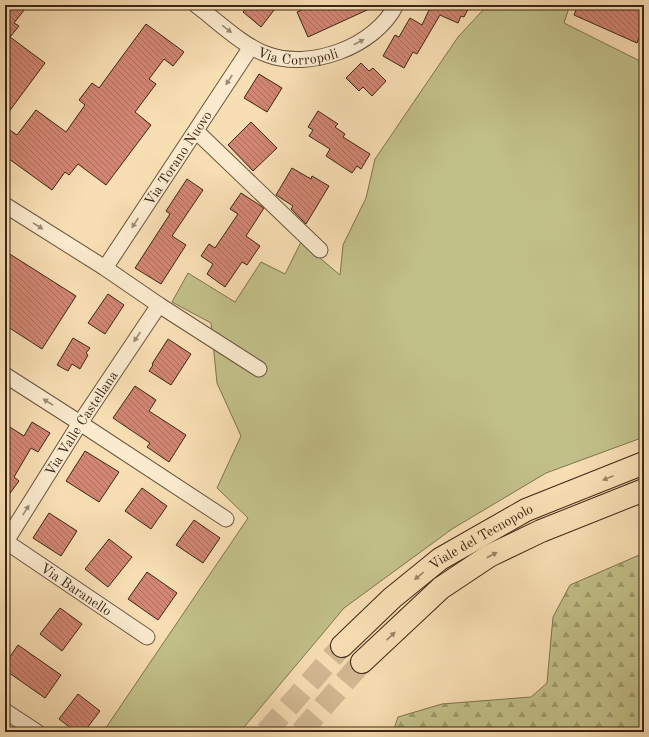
<svg xmlns="http://www.w3.org/2000/svg" width="649" height="737" viewBox="0 0 649 737" font-family="'Old Standard TT',serif">
<style>
.green{fill:#c2c089;stroke:#7e734f}
.forest{fill:url(#forest-firs);stroke:#7e734f}
.building{fill:url(#building-back-hatch);stroke:#3b2615}
.lines{fill:none;stroke-linecap:round;stroke-linejoin:round}
.highway-tunnel{stroke:#d2b993;stroke-width:22;stroke-dasharray:22 11;stroke-linecap:butt}
.minor-casing{stroke:#6a543c;stroke-width:17}
.highway-casing{stroke:#3b2615;stroke-width:24}
.minor{stroke:#faeace;stroke-width:15}
.highway{stroke:#f8deb3;stroke-width:22}
.oneway{fill:#9a8872}
.oneway2{fill:#9a8264}
.labels{text-anchor:middle;stroke-width:4;stroke-linejoin:round;paint-order:stroke}
.street-label{font-size:14px;fill:#3b2615;stroke:#faeace}
</style>
<defs>
<pattern id="forest-firs" width="22" height="20" patternUnits="userSpaceOnUse"><rect width="22" height="20" fill="#c2c089"/><path d="M5 1l3.5 6h-7zM16 11l3.5 6h-7z" fill="#9f9c6f"/></pattern>
<pattern id="building-back-hatch" width="6" height="6" patternUnits="userSpaceOnUse"><rect width="6" height="6" fill="#d28673"/><path d="M-1 5l2 2M0 0l6 6M5-1l2 2" fill="none" stroke="#ac6d5d"/></pattern>
</defs>
<rect width="100%" height="100%" fill="#f8deb3"/>
<filter id="stains"><feTurbulence type="fractalNoise" baseFrequency=".005" numOctaves="4"/><feColorMatrix values="0 0 0 0 .2 0 0 0 0 .09 0 0 0 0 .02 0 0 0 .5 -.17"/></filter>
<radialGradient id="worn" r=".72"><stop offset=".6" stop-color="#630" stop-opacity="0"/><stop offset="1" stop-color="#630" stop-opacity=".3"/></radialGradient>
<!-- green -->
<path class="green" d="M486 5H570L564 23 644 63V437L546 473 452 529 344 608 240 732H103L248 518 217 488 241 436 217 383 211 323 172 302 188 273 235 302 261 262 285 274 301 242 340 275 343 245 366 198 375 159 458 37 484 9Z"/>
<!-- forest -->
<path class="forest" d="M644 553V732H393L398 717 442 704 531 697 547 683 553 617 570 585Z"/>
<!-- building -->
<path class="building" d="M5 5H28L14 23 19 26 10 37 45 63 5 117Z
M248 5H278L261 27 243 12Z
M312 5H378L308 37 297 12Z
M418 5H470L464 17 461 16 458 23 440 15 417 54 413 52 404 68 383 56 395 35 399 37 410 18 422 25 429 10Z
M578 5H644V25L637 43 574 15Z
M146 24 184 52 173 66 164 59 149 79 156 84 135 112 151 125 106 185 78 164 69 175 65 172 52 190 5 156V127L17 135 36 110 66 132 85 105 79 100 92 83 99 88Z
M361 63 369 71 373 68 386 81 372 96 363 87 359 91 346 78Z
M259 74 282 88 267 112 244 98Z
M318 111 338 124 335 127 345 134 343 137 370 154 361 169 357 166 352 173 326 156 330 149 309 136 313 130 308 127Z
M251 122 277 148 253 171 228 145Z
M292 168 311 179 312 176 329 186 306 224 291 209 293 206 276 195Z
M187 179 203 190 172 236 186 245 161 284 135 268 170 214 166 211Z
M241 193 264 208 246 236 260 246 247 265 242 262 225 287 207 274 213 264 201 256 209 244 215 248 238 214 230 209Z
M5 251 76 296 42 349 5 325Z
M108 294 124 305 105 334 88 323Z
M73 338 90 348 86 353 88 355 80 369 72 364 68 371 57 365Z
M168 339 191 354 171 385 149 371 153 365 152 364Z
M135 386 156 400 149 411 186 435 169 462 147 447 150 443 113 418Z
M32 422 50 433 38 452 31 448 14 477 19 481 5 500V424L24 436Z
M85 451 119 472 99 502 66 481Z
M142 488 167 506 151 529 125 511Z
M49 513 77 531 61 556 33 538Z
M194 520 220 538 203 563 176 545Z
M109 539 132 557 108 587 85 569Z
M147 572 177 593 158 620 128 599Z
M60 608 82 624 62 651 40 634Z
M18 645 61 675 45 698 5 670V664Z
M78 694 100 711 84 732H76L59 719Z"/>
<g class="lines">
<!-- highway-tunnel -->
<path class="highway-tunnel" d="M266 732 342 646
M301 732 362 662"/>
<!-- minor casing -->
<g class="minor-casing">
<g id="minor">
<path id="s1" d="M196 5C216 20 243 46 266 54 309 71 375 47 396 5"/>
<path d="M196 131 320 250"/>
<path d="M5 205 105 268 159 305 259 369"/>
<path id="s2" d="M105 268 251 47"/>
<path d="M5 375 80 423 226 519"/>
<path id="s3" d="M5 541 147 637"/>
<path id="s4" d="M5 543 80 423 159 305"/>
<path d="M5 711 37 732"/>
</g>
</g>
<!-- highway casing -->
<g class="highway-casing">
<g id="highway">
<path id="s5" d="M342 646 392 598 440 559 526 510 644 463"/>
<path d="M362 662 441 588 489 556 541 531 644 490"/>
</g>
</g>
<!-- minor -->
<use href="#minor" class="minor"/>
<!-- highway -->
<use href="#highway" class="highway"/>
</g>
<!-- one-way arrows -->
<defs><path id="oneway-solid" d="M-6-.8H1V-3.2L6.5 0L1 3.2V.8H-6Z"/></defs>
<g class="oneway">
<use href="#oneway-solid" transform="translate(227 29) rotate(37)"/>
<use href="#oneway-solid" transform="translate(359 42) rotate(-28)"/>
<use href="#oneway-solid" transform="translate(229 80) rotate(123)"/>
<use href="#oneway-solid" transform="translate(135 223) rotate(123)"/>
<use href="#oneway-solid" transform="translate(38 226) rotate(32)"/>
<use href="#oneway-solid" transform="translate(137 337) rotate(124)"/>
<use href="#oneway-solid" transform="translate(48 402) rotate(-148)"/>
<use href="#oneway-solid" transform="translate(26 510) rotate(-58)"/>
</g>
<g class="oneway2">
<use href="#oneway-solid" transform="translate(608 478) rotate(158)"/>
<use href="#oneway-solid" transform="translate(492 555) rotate(-28)"/>
<use href="#oneway-solid" transform="translate(419 576) rotate(141)"/>
<use href="#oneway-solid" transform="translate(391 636) rotate(-43)"/>
</g>
<g class="labels">
<!-- street labels -->
<g class="street-label">
<text dy="5" stroke="none"><textPath href="#s1" startOffset="118">Via Corropoli</textPath></text>
<text dy="5" stroke="none"><textPath href="#s2" startOffset="132">Via Torano Nuovo</textPath></text>
<text dy="5" stroke="none"><textPath href="#s4" startOffset="142">Via Valle Castellana</textPath></text>
<text dy="5" stroke="none"><textPath href="#s5" startOffset="178">Viale del Tecnopolo</textPath></text>
<text dy="5" stroke="none"><textPath href="#s3" startOffset="86">Via Baranello</textPath></text>
</g>
</g>
<!-- margin -->
<rect width="649" height="737" fill="none" stroke="#f8deb3" stroke-width="20"/>
<rect x="6" y="6" width="637" height="725" fill="none" stroke="#3b2615" stroke-width="2"/>
<rect x="10" y="10" width="629" height="717" fill="none" stroke="#3b2615"/>
<rect width="100%" height="100%" filter="url(#stains)"/>
<rect width="100%" height="100%" fill="url(#worn)"/>
</svg>
